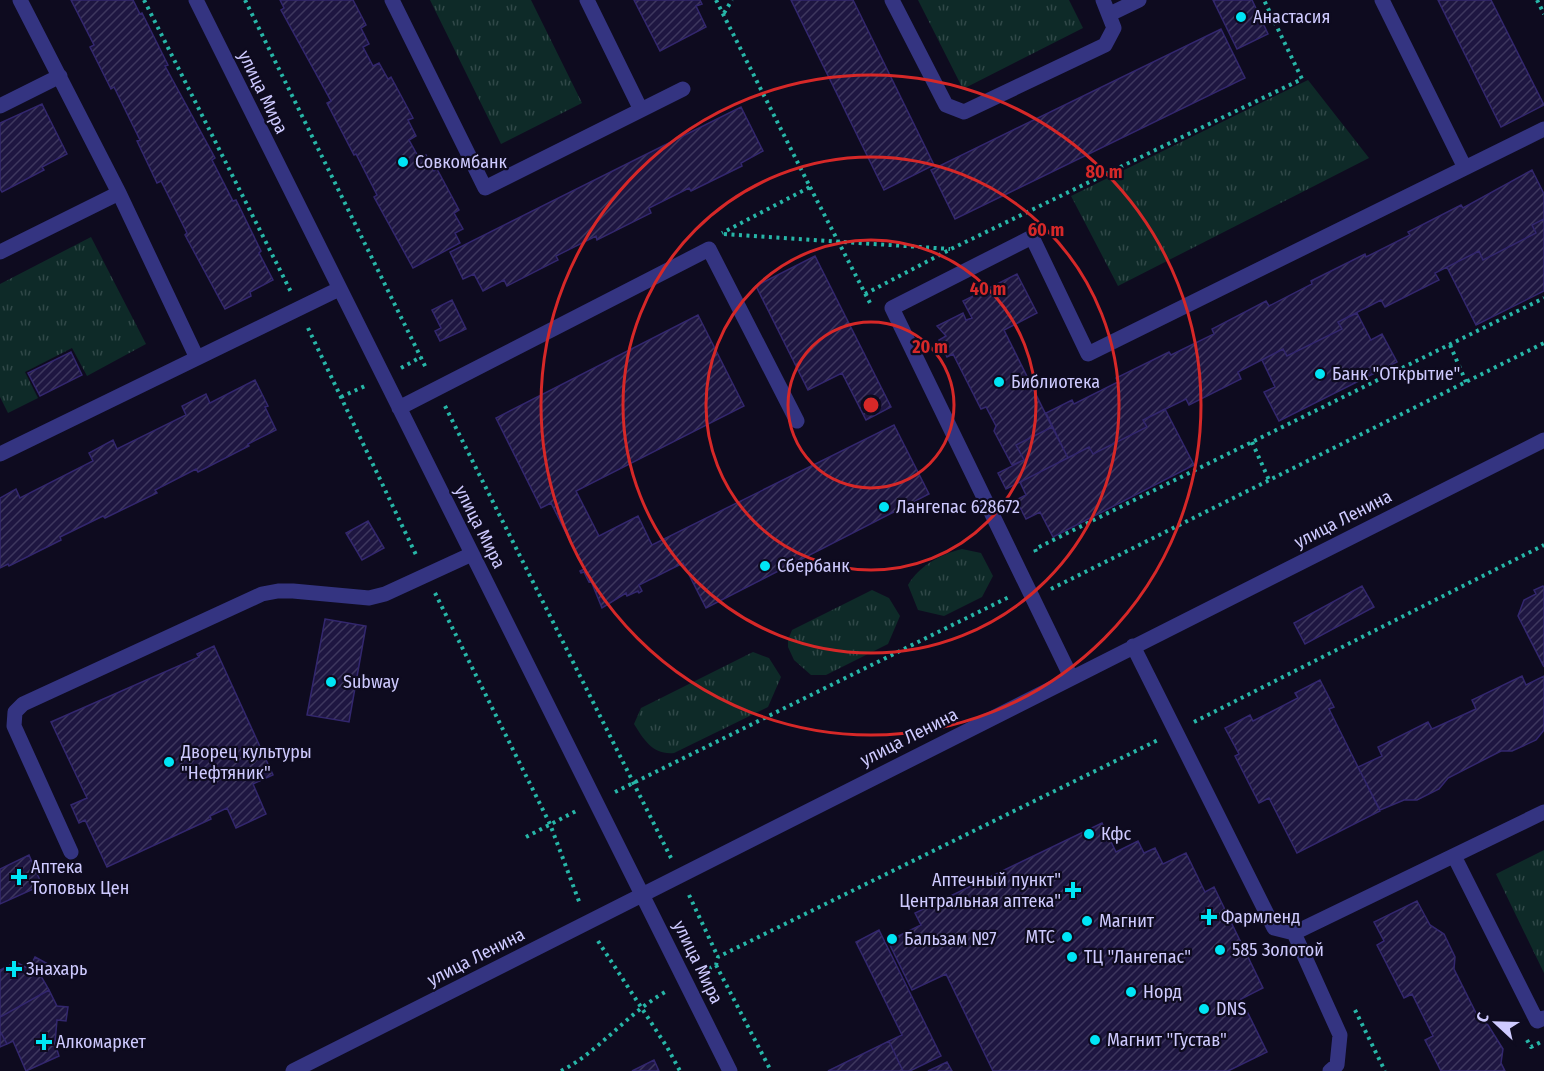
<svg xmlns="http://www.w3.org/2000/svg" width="1544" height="1071" viewBox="0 0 1544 1071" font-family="'Fira Sans Condensed',sans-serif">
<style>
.grass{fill:url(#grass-tufts)}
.building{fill:url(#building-hatch);stroke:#33276e;stroke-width:1.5}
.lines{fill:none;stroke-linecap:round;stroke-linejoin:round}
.path{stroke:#27b6a8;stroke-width:4;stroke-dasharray:3 4.5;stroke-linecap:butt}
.minor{stroke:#343481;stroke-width:15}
.ring{fill:none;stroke:#d62828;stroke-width:3}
.poi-dot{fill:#00e5f5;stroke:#0e0b1f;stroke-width:2}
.labels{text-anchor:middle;stroke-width:4.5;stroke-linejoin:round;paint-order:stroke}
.poi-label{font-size:18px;fill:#cecaff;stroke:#0e0b1f;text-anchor:start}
.street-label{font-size:18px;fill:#cecaff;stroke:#0e0b1f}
.centre{fill:#d62828;stroke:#0e0b1f;stroke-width:3}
.ring-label{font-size:18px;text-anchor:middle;font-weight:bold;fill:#d62828;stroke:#0e0b1f;stroke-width:4.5;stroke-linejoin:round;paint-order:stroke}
</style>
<defs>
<pattern id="grass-tufts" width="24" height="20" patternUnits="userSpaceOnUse" patternTransform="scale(1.5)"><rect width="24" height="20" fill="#0e2a28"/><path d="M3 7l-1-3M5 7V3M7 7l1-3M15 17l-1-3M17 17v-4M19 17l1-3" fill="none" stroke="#304848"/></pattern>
<pattern id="building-hatch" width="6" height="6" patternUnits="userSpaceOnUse" patternTransform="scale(1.5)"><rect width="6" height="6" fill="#1e1641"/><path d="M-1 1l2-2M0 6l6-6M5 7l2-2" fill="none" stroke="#3e375e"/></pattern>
</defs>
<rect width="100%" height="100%" fill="#0e0b1f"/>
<!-- grass -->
<path class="grass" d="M430 0H531L582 103 501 144Z
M918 0H1069L1083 28 963 89Z
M1308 80 1369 158 1118 286 1071 196Z
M91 237 146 344 87 376 72 348 25 372 38 398 8 413 0 397V284Z
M962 549 981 553 993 576 982 597 944 616 918 610 908 585C919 566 941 554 962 549Z
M872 590 889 598 900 616 888 644 826 675H811L794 660 788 647V640L792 630Z
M753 652 769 658 781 677 768 707 674 753C653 755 644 740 634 724L641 708Z
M1544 850V973L1496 874Z"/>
<!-- building -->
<path class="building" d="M71 0H133L140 14 142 13 168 65 165 66 215 158 212 160 233 201 236 200 261 251 259 253 273 280 250 292 251 296 225 309 185 235 187 233 161 181 157 183 137 141 140 140 114 87 111 89 90 47 94 45Z
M280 0H353L366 25 361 28 369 44 363 47 373 66 379 63 388 79 391 77 413 118 408 120 416 136 409 140 419 158 426 155 434 171 437 169 459 210 454 213 463 229 455 233 460 243 413 268 374 197 377 195 356 154 354 155 327 103 331 101 281 10 284 8Z
M634 0H700L702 4 696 6 706 27 660 51Z
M791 0H853L934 165 884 190Z
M1213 0H1252L1268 34 1237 49Z
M1438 0H1491L1544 105 1501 127Z
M1221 29 1245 78 955 219 931 170Z
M42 104 67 154 42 167 44 170 2 192 0 189V123Z
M741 107 763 151 741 163 742 166 691 191 689 188 649 208 651 213 597 240 596 236 556 256 558 260 507 286 504 280 483 291 474 274 463 279 450 252Z
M1532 170 1544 194V219L1532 225 1536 233 1483 260 1479 251 1435 273 1439 280 1385 307 1381 300 1338 322 1342 329 1287 356 1283 349 1238 372 1241 379 1189 405 1186 399 1143 420 1147 427 1093 454 1089 447 1068 458 1046 413 1072 400 1074 404 1118 382 1116 378 1169 352 1171 355 1214 334 1212 329 1266 301 1269 306 1312 284 1311 281 1365 254 1366 257 1410 235 1408 232 1461 205 1463 208Z
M1544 219V291L1476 325 1447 267 1479 251 1483 260 1536 233 1532 225Z
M815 256 891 407 866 420 842 373 808 390 756 286Z
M1017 274 1037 313 1004 330 1052 427 1016 445 1024 460 1012 465 994 431 996 426 986 407 981 409 953 354 947 357 939 340 946 336 937 326 963 313 966 320 972 318 963 301Z
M452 300 466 329 440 341 435 331 441 328 432 310Z
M1357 313 1371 340 1382 334 1397 362 1279 421 1264 392 1275 387 1262 360 1283 349 1287 356 1342 329 1338 322Z
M698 315 744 406 576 491 599 536 638 516 652 545 894 425 929 494 706 608 683 563 639 585 642 591 639 593 638 591 627 596 626 593 602 608 591 581 589 582 584 572 581 573 580 571 584 569 551 503 541 508 496 418Z
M71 352 82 375 40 396 28 373Z
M255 380 268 406 265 407 276 430 248 444 249 446 198 472 196 469 155 490 157 493 105 518 103 516 60 537 61 540 9 566 8 564 0 568V498L16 489 20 498 93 461 89 453 113 440 117 449 186 415 182 406 206 394 210 403Z
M1165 409 1194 465 1053 537 1040 512 1026 519 1016 500 1026 495 1020 482 1089 447 1093 454 1147 427 1143 420Z
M1052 427 1068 458 1006 489 998 473 1024 460 1016 445Z
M368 521 384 548 362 560 346 533Z
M1362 586 1374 607 1305 644 1294 623Z
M1543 586 1544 588V667L1518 616 1524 600 1536 594 1534 590Z
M325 619 366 626 349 722 307 715Z
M214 646 273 775 253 784 266 814 236 828 227 808 210 816 211 819 107 867 85 820 79 823 71 805 87 798 51 722 199 657 197 654Z
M1522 676 1526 685 1544 676V730L1536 740 1512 751H1501L1448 778 1439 789 1417 800H1404L1380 810 1358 767 1382 756 1378 747 1428 722 1432 729 1476 709 1472 700Z
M1320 680 1334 707 1329 709 1380 811 1297 853 1269 798 1259 803 1235 756 1239 754 1225 728 1250 715 1253 721 1298 698 1295 693Z
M1102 823 1116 852 1138 841 1144 853 1155 848 1163 864 1186 853 1205 892 1214 887 1263 988 1241 999 1267 1052 1228 1071H993L946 974 912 990 888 941 921 925 915 913Z
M29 855 42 885 0 904V869Z
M1417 901 1430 925 1444 934 1455 957 1454 969 1478 1017 1488 1025 1503 1049 1501 1063 1505 1071H1441L1425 1040 1433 1036 1412 994 1404 998 1377 945 1384 941 1374 922Z
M879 930 941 1056 910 1071H903L889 1041 902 1035 856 942Z
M35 957 48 964 41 976 49 990 0 1017V970L16 962 29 969Z
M49 990 57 1006 68 1007 66 1021 57 1020 55 1043 59 1056 26 1071 13 1041 7 1044 0 1031V1017Z
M0 1031 7 1044 0 1047Z
M889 1041 903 1071H828Z
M654 1060 659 1071H632Z
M947 1062 952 1071H928Z"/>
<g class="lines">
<!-- path -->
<path class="path" d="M144 0 291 292
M245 0 427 370
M716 0 810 187 722 233
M1537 0 1544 14
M724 13 732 0
M810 187 870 303
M724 234 950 249
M865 294 951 249 1302 79 1264 0
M308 328 417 557
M1450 345 1466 382
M401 368 421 357
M341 397 365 386
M445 406 671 858
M1252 442 1269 480
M1036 552 1035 549 1544 298
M1051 589 1544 343
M435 593 550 824 580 904
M1194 722 1544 545
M615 792 1009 597
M526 837 578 810
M689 895 718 957
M598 941 667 1047 680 1071
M716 965 771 1071
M702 972 716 965 718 957 1158 740
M1355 1010 1385 1071
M1527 1040 1531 1047 1541 1042
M561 1071C600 1051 627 1013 667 991"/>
<!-- minor -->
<path class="minor" d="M20 0 119 193 197 358
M196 0 730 1071
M392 0 485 188 683 89
M587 0 641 110
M892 0 946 105 964 112 1105 45 1114 28 1103 0
M1382 0 1465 168
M1110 14 1139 0
M0 106 60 76
M0 252 119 193
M399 408 709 249 797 421
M0 454 339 289
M1133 646 1274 928 1294 933 1544 812
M1071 677 892 308 1032 237 1088 354 1544 129
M71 852 14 726 15 712 23 704 262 594 278 591H293L369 598 385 594 472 554
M1454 856 1537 1021 1544 1018
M1294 933 1340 1035 1337 1065 1330 1071
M293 1071 1544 440"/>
</g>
<!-- distance rings -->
<g class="ring">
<circle cx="871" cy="405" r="83"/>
<circle cx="871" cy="405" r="165"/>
<circle cx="871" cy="405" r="248"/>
<circle cx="871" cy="405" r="330"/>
</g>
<!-- markers -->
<g class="poi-dot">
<circle cx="1241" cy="17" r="6"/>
<circle cx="403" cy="162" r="6"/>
<circle cx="1320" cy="374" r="6"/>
<circle cx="999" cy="382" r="6"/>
<circle cx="884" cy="507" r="6"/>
<circle cx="765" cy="566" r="6"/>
<circle cx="331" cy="682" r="6"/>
<circle cx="169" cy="762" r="6"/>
<circle cx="1089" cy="834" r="6"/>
<path d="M16 868h6v6h6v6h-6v6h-6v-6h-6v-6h6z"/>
<path d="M1070 881h6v6h6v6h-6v6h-6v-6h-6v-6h6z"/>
<path d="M1206 908h6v6h6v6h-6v6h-6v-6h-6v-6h6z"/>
<circle cx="1087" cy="921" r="6"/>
<circle cx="1067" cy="937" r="6"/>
<circle cx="892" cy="939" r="6"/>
<circle cx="1220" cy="950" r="6"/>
<circle cx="1072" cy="957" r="6"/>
<path d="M11 960h6v6h6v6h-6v6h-6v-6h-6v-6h6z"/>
<circle cx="1131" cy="992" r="6"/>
<circle cx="1204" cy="1009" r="6"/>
<circle cx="1095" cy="1040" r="6"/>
<path d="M41 1033h6v6h6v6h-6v6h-6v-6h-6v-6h6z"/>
</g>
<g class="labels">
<!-- poi labels -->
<g class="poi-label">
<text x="1253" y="23">Анастасия</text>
<text x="415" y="168">Совкомбанк</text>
<text x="1332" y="380">Банк "ОТкрытие"</text>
<text x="1011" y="388">Библиотека</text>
<text x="896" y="513">Лангепас 628672</text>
<text x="777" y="572">Сбербанк</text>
<text x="343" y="688">Subway</text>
<text x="181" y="758">Дворец культуры<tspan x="181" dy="21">"Нефтяник"</tspan></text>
<text x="1101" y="840">Кфс</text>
<text x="31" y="873">Аптека<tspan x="31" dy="21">Топовых Цен</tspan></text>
<text x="1061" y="886" text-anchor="end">Аптечный пункт"<tspan x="1061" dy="21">Центральная аптека"</tspan></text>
<text x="1221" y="923">Фармленд</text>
<text x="1099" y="927">Магнит</text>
<text x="1055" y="943" text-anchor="end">МТС</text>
<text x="904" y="945">Бальзам №7</text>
<text x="1232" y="956">585 Золотой</text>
<text x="1084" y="963">ТЦ "Лангепас"</text>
<text x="26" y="975">Знахарь</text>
<text x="1143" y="998">Норд</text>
<text x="1216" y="1015">DNS</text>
<text x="1107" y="1046">Магнит "Густав"</text>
<text x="56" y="1048">Алкомаркет</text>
</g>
<!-- street labels -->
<g class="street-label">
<text transform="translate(263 92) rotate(64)" y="6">улица Мира</text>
<text transform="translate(1343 519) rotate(-27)" y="6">улица Ленина</text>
<text transform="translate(480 527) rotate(63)" y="6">улица Мира</text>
<text transform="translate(909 737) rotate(-27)" y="6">улица Ленина</text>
<text transform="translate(476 957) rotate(-27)" y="6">улица Ленина</text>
<text transform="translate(698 962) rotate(64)" y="6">улица Мира</text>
</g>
</g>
<circle cx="871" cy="405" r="9" class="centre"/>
<g class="ring-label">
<text x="1104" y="178">80 m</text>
<text x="1046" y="236">60 m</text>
<text x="988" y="295">40 m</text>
<text x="930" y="353">20 m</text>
</g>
<!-- north arrow -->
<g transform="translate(1496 1023) rotate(292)" stroke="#0e0b1f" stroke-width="4.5" paint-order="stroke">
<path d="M0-4.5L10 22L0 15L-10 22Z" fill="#cecaff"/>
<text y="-9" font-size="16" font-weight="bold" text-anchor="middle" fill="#cecaff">С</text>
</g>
</svg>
